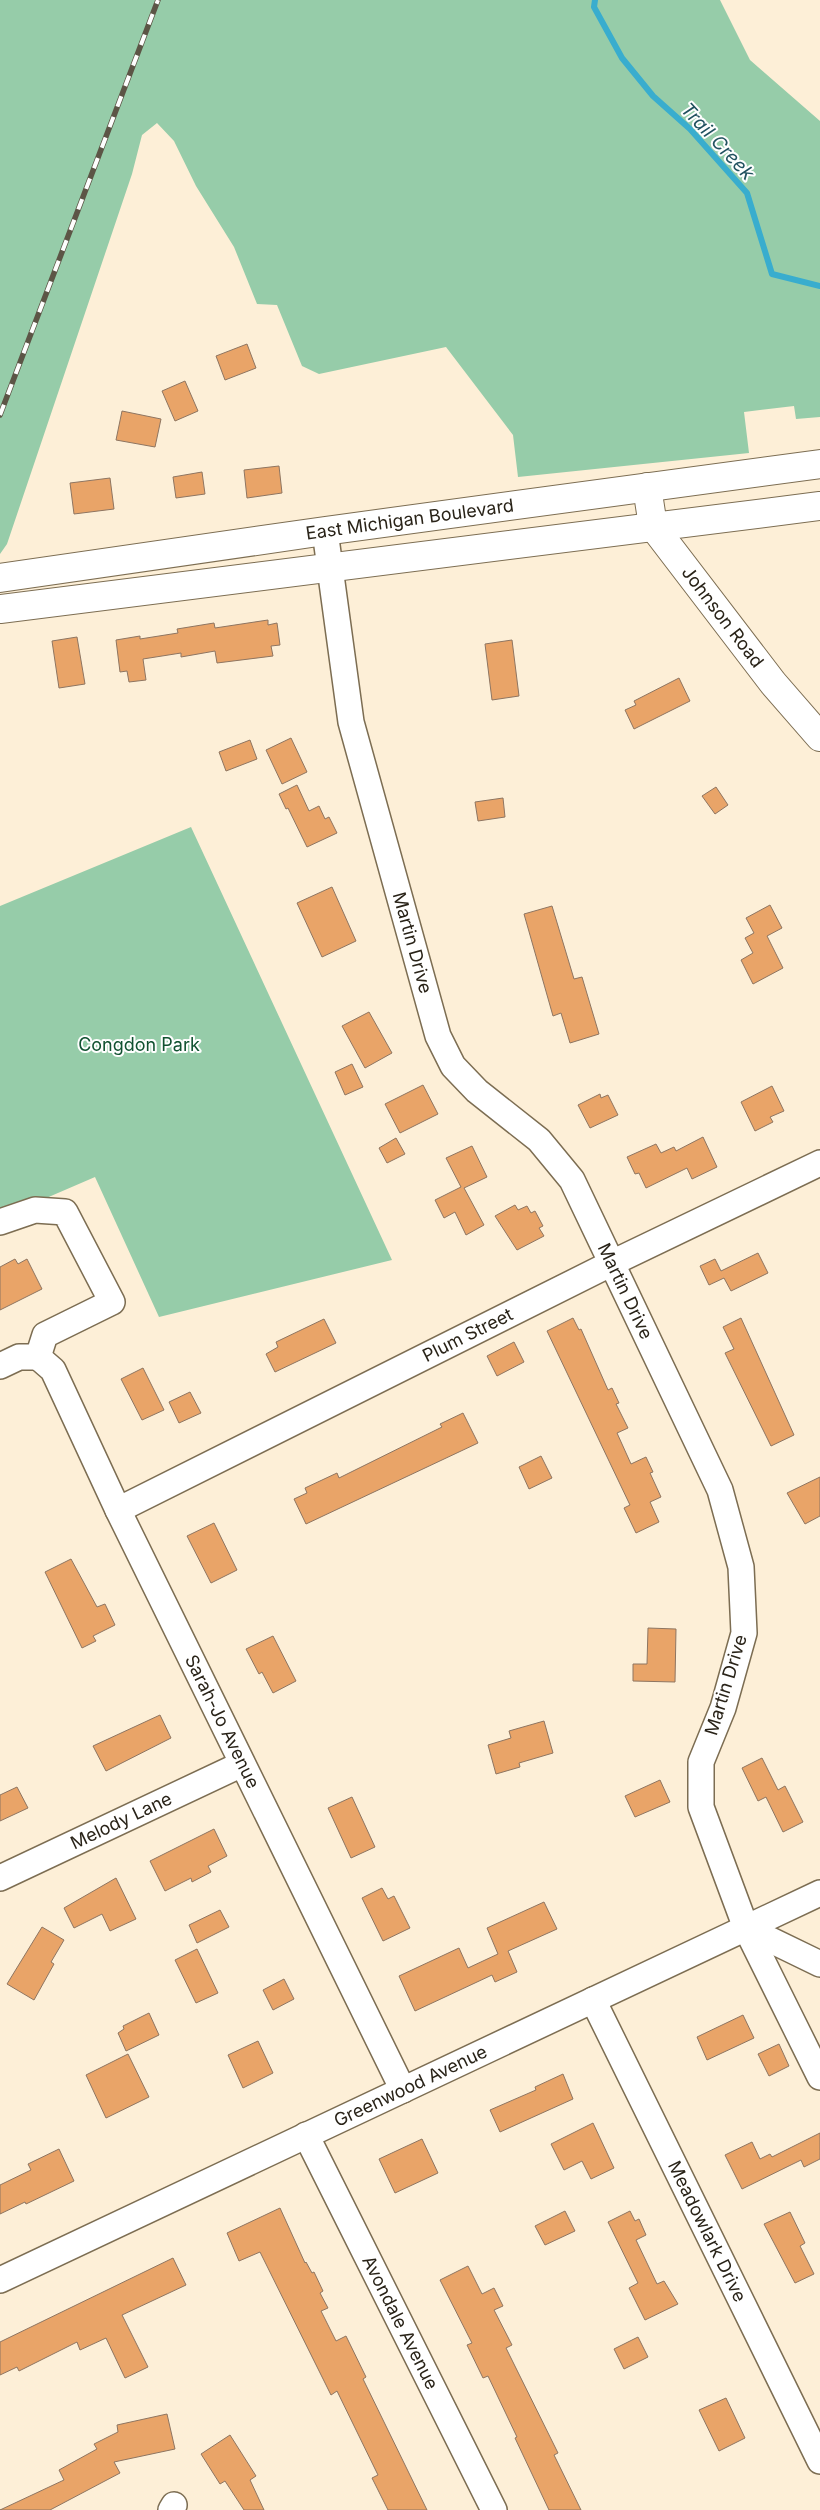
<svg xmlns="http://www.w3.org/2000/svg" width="820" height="2510" viewBox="0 0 820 2510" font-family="Inter,sans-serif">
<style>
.green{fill:#96cca9}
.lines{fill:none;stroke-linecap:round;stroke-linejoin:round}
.stream{stroke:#39adce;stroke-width:6}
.building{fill:#e9a468;stroke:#8e7561}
.minor-casing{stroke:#7c6d52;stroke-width:28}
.major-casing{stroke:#7c6d52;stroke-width:30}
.minor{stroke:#fff;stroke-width:25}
.major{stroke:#fff;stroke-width:28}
.rail-casing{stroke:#5c5546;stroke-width:5.5}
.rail{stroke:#fefefe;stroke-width:4;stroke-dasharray:11;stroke-linecap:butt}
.labels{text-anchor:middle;stroke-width:4;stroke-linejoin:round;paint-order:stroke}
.street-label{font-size:18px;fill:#292318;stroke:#fefefe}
.park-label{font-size:18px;fill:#105130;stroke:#fefefe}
.water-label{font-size:19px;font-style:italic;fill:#21515f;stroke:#fefefe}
</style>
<rect width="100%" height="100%" fill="#fdefd7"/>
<!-- green -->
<path class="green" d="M0 0H720L750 60 820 121V417L796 419 794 406 744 412 749 453 518 477 513 435 446 347 319 374 302 366 277 305 257 304 234 247 196 186 174 141 157 123 142 135 132 174 7 544 0 554Z
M191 827 392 1260 159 1317 95 1177 0 1218V906Z"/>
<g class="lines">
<!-- stream -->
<path class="stream" d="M595 0 594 7 622 58 653 96 690 129 747 193 772 274 820 286"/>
</g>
<!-- building -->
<path class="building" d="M247 344 256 368 225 380 216 356Z
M185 381 198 411 175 421 162 391Z
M122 411 161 419 155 447 116 440Z
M279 466 282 493 247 498 244 470Z
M202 472 205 494 176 498 173 477Z
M110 478 114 509 74 514 70 483Z
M268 620V625L277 623 280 645 271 646 273 656 217 663 215 651 181 657V653L143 659 146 680 129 682 127 671 120 672 116 640 140 636V639L178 633 177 629 214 623 215 628Z
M77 637 85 684 59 688 52 641Z
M512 640 519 696 492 700 485 644Z
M679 678 690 701 634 729 625 710 636 705 634 701Z
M291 738 307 772 282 784 266 750Z
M250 740 257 759 226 771 219 752Z
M297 785 309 811 319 806 325 819 329 817 337 833 307 847 288 808 286 809 279 794Z
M716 787 728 805 715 814 702 796Z
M503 798 505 817 478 821 475 802Z
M332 887 356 941 322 957 297 903Z
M770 905 782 928 767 936 783 968 753 984 741 960 753 953 745 938 754 933 746 918Z
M552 906 574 979 582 977 599 1034 570 1043 561 1013 553 1016 524 914Z
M369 1012 392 1053 365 1068 342 1026Z
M352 1064 363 1087 345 1095 335 1072Z
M423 1085 438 1114 400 1133 385 1104Z
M772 1086 784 1111 770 1117 773 1122 755 1131 741 1102Z
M600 1094 601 1098 608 1095 618 1115 590 1128 578 1105Z
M703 1137 717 1167 692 1179 687 1168 646 1188 639 1173 635 1174 627 1157 656 1144 661 1153 674 1147 676 1151Z
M396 1138 405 1154 387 1163 379 1148Z
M472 1146 487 1177 464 1188 484 1225 466 1235 455 1212 444 1218 435 1200 461 1187 446 1158Z
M515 1205 518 1210 527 1206 531 1213 535 1211 543 1226 539 1228 544 1236 517 1250 495 1216Z
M758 1253 768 1273 731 1291 724 1278 709 1285 700 1266 715 1259 721 1271Z
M15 1259 18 1264 27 1259 42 1289 0 1310V1267Z
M573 1318 579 1330 581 1329 608 1390 612 1388 619 1403 616 1404 628 1428 617 1433 631 1464 646 1457 653 1472 650 1473 661 1497 650 1502 659 1522 636 1533 624 1508 630 1505 547 1331Z
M741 1318 794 1435 771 1446 725 1353 734 1349 723 1327Z
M324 1319 336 1343 275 1372 266 1354 278 1347 276 1342Z
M514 1342 524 1362 497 1376 487 1356Z
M143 1368 164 1410 142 1420 121 1379Z
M190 1392 201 1413 179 1423 169 1402Z
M463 1413 478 1443 306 1524 294 1499 307 1493 305 1488 337 1473 339 1478 442 1427 440 1424Z
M541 1456 552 1478 529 1489 519 1467Z
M820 1477V1516L805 1524 787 1493Z
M214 1523 237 1570 211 1583 187 1536Z
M71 1559 97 1607 105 1604 115 1625 93 1636 96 1641 82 1648 45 1572Z
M648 1628 676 1629 675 1682 633 1681V1664H647Z
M273 1636 296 1681 273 1693 262 1672 259 1674 246 1649Z
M160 1715 171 1738 106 1771 93 1746Z
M544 1721 553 1753 519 1763 520 1767 496 1774 488 1745 511 1738 509 1731Z
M762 1758 778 1790 785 1786 803 1822 783 1832 766 1797 758 1801 742 1768Z
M660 1780 670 1802 635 1817 625 1796Z
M17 1787 28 1808 0 1821V1795Z
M352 1797 375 1847 351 1858 328 1808Z
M214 1829 227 1856 208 1866 211 1872 192 1882 191 1878 165 1891 150 1861Z
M116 1878 136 1919 110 1931 102 1914 74 1928 64 1908Z
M382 1888 388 1899 394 1896 410 1928 383 1941 362 1898Z
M544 1902 557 1929 508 1951 517 1972 495 1982 492 1975 415 2011 399 1976 459 1948 468 1968 498 1954 487 1928Z
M220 1910 229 1927 197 1943 189 1925Z
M42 1927 64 1940 51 1962 54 1964 34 2000 7 1984Z
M197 1949 218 1993 196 2003 175 1960Z
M284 1979 294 1999 273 2010 263 1990Z
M149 2013 159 2035 126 2051 118 2033 124 2029 123 2026Z
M743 2015 754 2038 707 2060 697 2037Z
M258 2041 273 2073 243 2088 228 2055Z
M779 2044 789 2066 769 2076 758 2054Z
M128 2054 149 2097 106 2118 86 2075Z
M563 2074 573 2099 500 2132 490 2110 536 2090 535 2087Z
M593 2123 614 2168 591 2179 582 2161 564 2170 551 2144Z
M820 2133V2159L804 2167 801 2160 742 2189 725 2155 752 2142 760 2159 770 2154 772 2157Z
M422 2139 438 2173 395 2193 379 2159Z
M59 2149 74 2181 26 2204 25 2202 0 2214V2185L31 2170 28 2164Z
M280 2208 305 2263 306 2262 312 2273 314 2272 323 2291 320 2293 328 2308 321 2311 336 2341 346 2336 366 2377 363 2379 427 2510H388L372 2478 378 2475 337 2391 331 2395 260 2252 239 2261 227 2233Z
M565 2211 575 2231 545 2245 535 2226Z
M630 2211 635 2221 639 2219 646 2235 636 2240 657 2284 664 2281 678 2304 645 2320 629 2288 638 2283 608 2222Z
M790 2212 805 2243 800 2246 814 2274 795 2283 764 2224Z
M173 2258 186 2285 122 2315 148 2367 125 2378 106 2338 80 2350 77 2342 19 2371 17 2367 0 2375V2342Z
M468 2266 482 2294 494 2288 503 2306 494 2310 512 2345 506 2348 558 2453 554 2455 581 2510H549L515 2438 517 2437 488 2376 483 2378 467 2345 472 2343 440 2280Z
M638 2337 648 2357 624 2369 614 2349Z
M726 2398 745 2438 719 2451 699 2410Z
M167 2414 175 2449 114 2462 120 2473 50 2510H0L64 2480 59 2470 97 2449 94 2444 118 2432 117 2425Z
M230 2435 256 2476 250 2480 264 2510H244L225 2481 220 2484 201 2454Z"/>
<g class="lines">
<!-- minor casing -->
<g class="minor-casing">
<g id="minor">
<path id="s1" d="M325 531 351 722 438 1036 453 1066 477 1091 539 1140 572 1180 720 1490 741 1567 744 1633 723 1708 701 1762V1807L746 1928 820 2077"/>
<path d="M0 1222 35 1210 65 1212 112 1302 45 1335 38 1357"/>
<path id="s2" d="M38 1357 53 1370 118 1510 403 2090"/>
<path d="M0 1366 19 1357H38"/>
<path id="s3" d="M118 1510 612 1263 820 1163"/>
<path id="s4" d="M0 1878 242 1764"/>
<path d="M746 1928 820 1964"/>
<path id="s5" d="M593 2000 820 2461"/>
<path id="s6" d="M306 2135 494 2510"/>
<path id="s7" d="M0 2280 820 1893"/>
<path d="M171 2510 174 2505"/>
</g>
</g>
<!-- major casing -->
<g class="major-casing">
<g id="major">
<path id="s8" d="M647 487 653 526 773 683 820 737"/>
<path id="s9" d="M0 578 325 531 820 464"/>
<path d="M0 609 820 506"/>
</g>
</g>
<!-- minor -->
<use href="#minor" class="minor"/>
<!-- major -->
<use href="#major" class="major"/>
<!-- rail casing -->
<g class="rail-casing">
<path id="rail" d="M0 415 158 0"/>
</g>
<!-- rail -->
<use href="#rail" class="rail"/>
</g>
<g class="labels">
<!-- street labels -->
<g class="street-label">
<text dy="6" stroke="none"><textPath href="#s9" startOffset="414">East Michigan Boulevard</textPath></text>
<text dy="6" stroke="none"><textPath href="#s8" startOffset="154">Johnson Road</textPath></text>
<text dy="6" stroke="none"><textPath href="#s1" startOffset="422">Martin Drive</textPath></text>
<text dy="6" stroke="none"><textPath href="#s1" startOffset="841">Martin Drive</textPath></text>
<text dy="6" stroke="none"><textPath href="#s3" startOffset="391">Plum Street</textPath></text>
<text transform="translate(726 1685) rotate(-73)" y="6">Martin Drive</text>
<text dy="6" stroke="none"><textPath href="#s2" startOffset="410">Sarah-Jo Avenue</textPath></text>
<text dy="6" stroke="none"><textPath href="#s4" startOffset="134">Melody Lane</textPath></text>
<text dy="6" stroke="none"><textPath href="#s7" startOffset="454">Greenwood Avenue</textPath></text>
<text dy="6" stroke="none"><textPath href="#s5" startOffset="258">Meadowlark Drive</textPath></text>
<text dy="6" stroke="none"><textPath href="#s6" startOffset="210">Avondale Avenue</textPath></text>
</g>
<!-- park labels -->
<g class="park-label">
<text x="139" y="1051">Congdon Park</text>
</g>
<!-- water labels -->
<g class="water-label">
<text transform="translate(718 141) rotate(47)" y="7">Trail Creek</text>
</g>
</g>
</svg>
